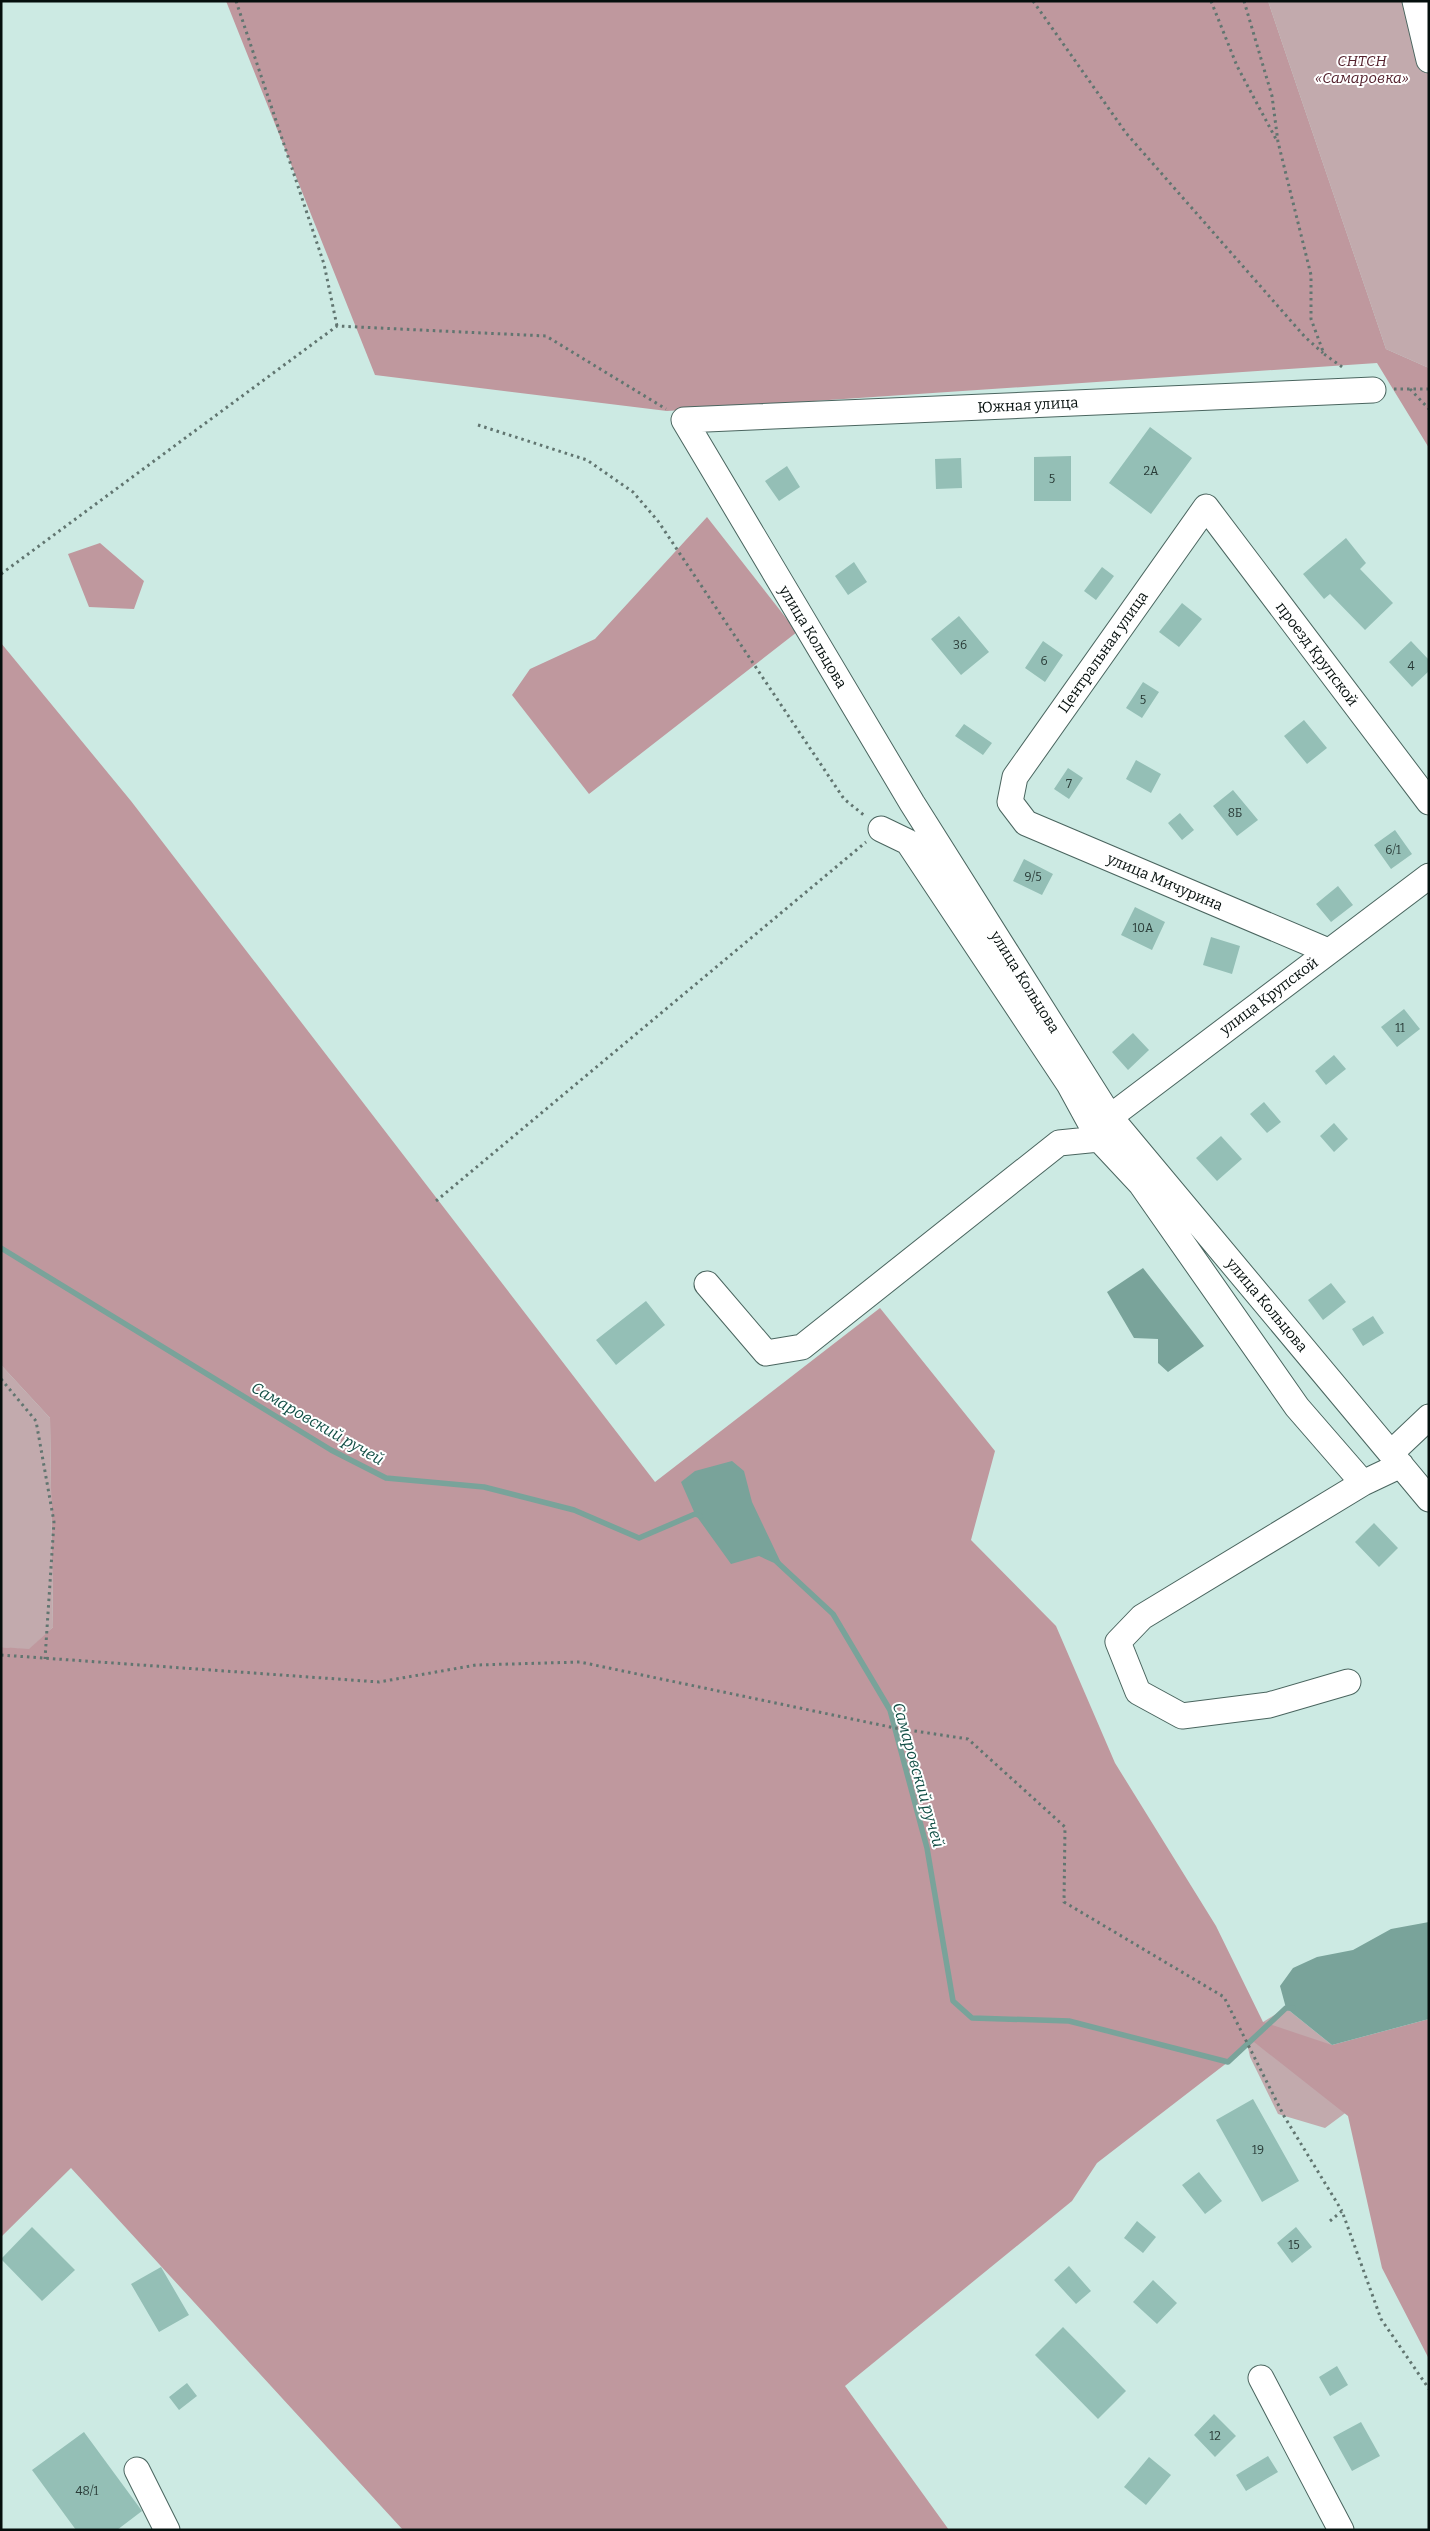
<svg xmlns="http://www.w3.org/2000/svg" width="1430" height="2531" viewBox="0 0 1430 2531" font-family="Bitter,serif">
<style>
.green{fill:#c2aaad}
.forest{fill:#bf989e}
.water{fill:#79a39a}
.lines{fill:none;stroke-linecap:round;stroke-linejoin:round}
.stream{stroke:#79a39a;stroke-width:5.5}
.building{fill:#94bfb6}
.minor-casing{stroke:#4a655f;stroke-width:27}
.path{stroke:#617570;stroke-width:3;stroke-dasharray:2.5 4;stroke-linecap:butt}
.minor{stroke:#fff;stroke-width:25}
.labels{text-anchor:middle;stroke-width:4;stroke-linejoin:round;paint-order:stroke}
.number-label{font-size:12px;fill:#293b37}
.park-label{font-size:15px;font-style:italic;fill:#53202c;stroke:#fff}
.street-label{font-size:15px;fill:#050f0d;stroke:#fff}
.water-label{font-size:16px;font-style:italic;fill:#114e45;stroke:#fff}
</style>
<rect width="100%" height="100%" fill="#cceae3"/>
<!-- green -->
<path class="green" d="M1268 1H1429V368L1386 349Z
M1 1365 50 1418 53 1627 29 1650 1 1647Z
M1286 2008 1332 2045 1348 2111 1325 2128 1278 2114 1250 2057 1246 2038 1263 2022Z"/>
<!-- forest -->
<path class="forest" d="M226 1H1268L1386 349 1429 368V448L1377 363 667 411 375 375Z
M707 517 797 632 589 794 512 695 530 669 595 639Z
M100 543 144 581 134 609 89 607 68 554Z
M1 643 131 801 655 1482 880 1308 995 1451 971 1540 1056 1626 1115 1763 1216 1926 1263 2022 1332 2045 1429 2019V2359L1382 2268 1348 2116 1254 2042 1097 2163 1072 2201 845 2386 949 2530H403L71 2168 1 2237V1647L29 1649 53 1627 50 1418 1 1365Z"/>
<!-- water -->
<path class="water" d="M1143 1268 1204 1346 1168 1372 1158 1363V1339L1134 1338 1107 1292Z
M732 1461 744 1471 752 1502 783 1567 759 1556 731 1564 695 1514 681 1482 695 1471Z
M1429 1922V2019L1332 2045 1286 2008 1280 1986 1293 1968 1317 1957 1353 1950 1391 1929Z"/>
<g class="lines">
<!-- stream -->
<path class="stream" d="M1 1248 331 1450 386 1478 484 1487 574 1510 639 1538 695 1514 701 1516
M777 1562 833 1614 890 1710 927 1848 953 2001 972 2018 1069 2021 1228 2062 1286 2008H1293"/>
</g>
<!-- building -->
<path class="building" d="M1150 427 1192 458 1151 514 1109 483Z
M1071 456V501H1034V457Z
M961 458 962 488 936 489 935 459Z
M787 466 800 487 779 501 765 481Z
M1346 538 1366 563 1360 569 1393 603 1365 630 1330 594 1324 599 1303 574Z
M854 562 867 582 848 595 835 576Z
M1102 567 1114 576 1096 600 1084 591Z
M1182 603 1202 619 1179 647 1159 632Z
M959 616 989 652 961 675 931 639Z
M1043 641 1063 655 1045 682 1025 668Z
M1411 641 1429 660V671L1412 687 1389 662Z
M1143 682 1159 692 1142 718 1126 708Z
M1304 720 1327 748 1307 764 1284 736Z
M964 724 992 743 983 755 955 736Z
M1136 760 1161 774 1151 793 1126 779Z
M1068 768 1083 778 1069 799 1054 789Z
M1233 790 1258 820 1237 836 1213 806Z
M1180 813 1194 830 1182 840 1168 823Z
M1395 830 1412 854 1391 869 1374 845Z
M1024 859 1053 874 1042 895 1013 881Z
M1338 886 1353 905 1331 922 1316 904Z
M1135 907 1165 922 1152 950 1121 935Z
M1211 937 1240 946 1232 974 1203 965Z
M1404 1009 1420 1029 1397 1047 1381 1027Z
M1133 1033 1149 1050 1128 1070 1112 1052Z
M1334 1055 1346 1069 1326 1085 1315 1071Z
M1264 1102 1281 1122 1267 1133 1250 1114Z
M1334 1123 1348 1139 1334 1152 1320 1136Z
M1221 1136 1242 1159 1217 1181 1196 1158Z
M1331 1283 1346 1302 1323 1320 1308 1300Z
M646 1301 665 1325 616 1365 596 1340Z
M1373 1316 1384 1333 1363 1346 1352 1329Z
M1374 1523 1398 1548 1379 1567 1355 1542Z
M1253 2099 1299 2181 1262 2202 1216 2120Z
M1199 2172 1222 2201 1205 2214 1182 2185Z
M1137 2221 1156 2237 1143 2253 1124 2238Z
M32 2227 75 2270 42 2301 1 2259Z
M1296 2227 1312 2247 1292 2263 1277 2243Z
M1069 2266 1091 2291 1076 2304 1054 2280Z
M161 2267 189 2315 159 2332 131 2284Z
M1153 2280 1177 2303 1157 2324 1133 2302Z
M1063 2327 1126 2391 1098 2419 1035 2355Z
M1337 2366 1348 2385 1330 2396 1319 2377Z
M187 2383 197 2396 179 2410 169 2397Z
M1214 2414 1236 2436 1215 2457 1194 2435Z
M1361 2422 1380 2456 1352 2471 1333 2437Z
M84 2432 142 2511 117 2530H76L32 2470Z
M1268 2456 1278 2472 1246 2491 1236 2475Z
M1149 2457 1171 2475 1146 2505 1124 2487Z"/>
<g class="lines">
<!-- minor casing -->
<g class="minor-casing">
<path id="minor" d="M1415 1 1429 60
M1373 390 684 420 912 803 1110 1117 1429 1499
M881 829 908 842 1069 1084 1099 1139 1141 1184 1297 1407 1363 1483
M1328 951 1026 823 1010 802 1015 777 1206 507 1429 802
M1110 1117 1429 876
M707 1284 766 1353 802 1347 1059 1143 1099 1139
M1391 1453 1429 1417
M1348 1682 1269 1705 1182 1716 1138 1692 1118 1642 1142 1617 1363 1483 1401 1465
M1261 2378 1341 2530
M137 2470 167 2530"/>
</g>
<!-- path -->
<path class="path" d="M236 1 324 264 337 326
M1033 1 1126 133 1305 337 1323 353
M1211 1 1237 66 1277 141
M1244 1 1272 96 1278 142 1311 275V319L1324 354 1345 369
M1394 389H1429
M1410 389 1429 409
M478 425 587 460 633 492 658 521 844 799 865 816
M1 574 337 326 546 336 666 409
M436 1201 866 842
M1 1379 36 1421 54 1522 45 1659
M1 1655 379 1682 476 1665 580 1662 895 1728 968 1739 1065 1827 1064 1902 1224 1997 1284 2116 1342 2211
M1330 2221 1342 2211 1381 2319 1429 2389"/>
<!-- minor -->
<use href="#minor" class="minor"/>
</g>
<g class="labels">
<!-- number labels -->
<g class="number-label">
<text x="1151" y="475">2А</text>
<text x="1052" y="483">5</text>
<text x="960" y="649">36</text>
<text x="1044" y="665">6</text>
<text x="1411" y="670">4</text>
<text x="1143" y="704">5</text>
<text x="1069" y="788">7</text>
<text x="1235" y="817">8Б</text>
<text x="1393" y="854">6/1</text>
<text x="1033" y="881">9/5</text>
<text x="1143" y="932">10А</text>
<text x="1400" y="1032">11</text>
<text x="1258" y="2154">19</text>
<text x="1294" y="2249">15</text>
<text x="1215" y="2440">12</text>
<text x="87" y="2495">48/1</text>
</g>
<!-- park labels -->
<g class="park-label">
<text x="1362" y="66">СНТСН<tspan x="1362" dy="17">«Самаровка»</tspan></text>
</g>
<!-- street labels -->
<g class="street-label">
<text transform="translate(1028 405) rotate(-3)" y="5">Южная улица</text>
<text transform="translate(813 637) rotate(59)" y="5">улица Кольцова</text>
<text transform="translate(1103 652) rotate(-55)" y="5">Центральная улица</text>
<text transform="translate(1317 654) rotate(53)" y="5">проезд Крупской</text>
<text transform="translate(1165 882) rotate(23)" y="5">улица Мичурина</text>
<text transform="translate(1025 982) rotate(58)" y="5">улица Кольцова</text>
<text transform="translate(1269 996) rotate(-37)" y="5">улица Крупской</text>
<text transform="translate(1267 1305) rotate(50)" y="5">улица Кольцова</text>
</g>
<!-- water labels -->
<g class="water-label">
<text transform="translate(318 1423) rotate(30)" y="6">Самаровский ручей</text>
<text transform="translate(919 1775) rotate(74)" y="6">Самаровский ручей</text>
</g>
</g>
<!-- border -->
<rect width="1430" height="2531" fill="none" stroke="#050f0d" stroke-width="5"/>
</svg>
